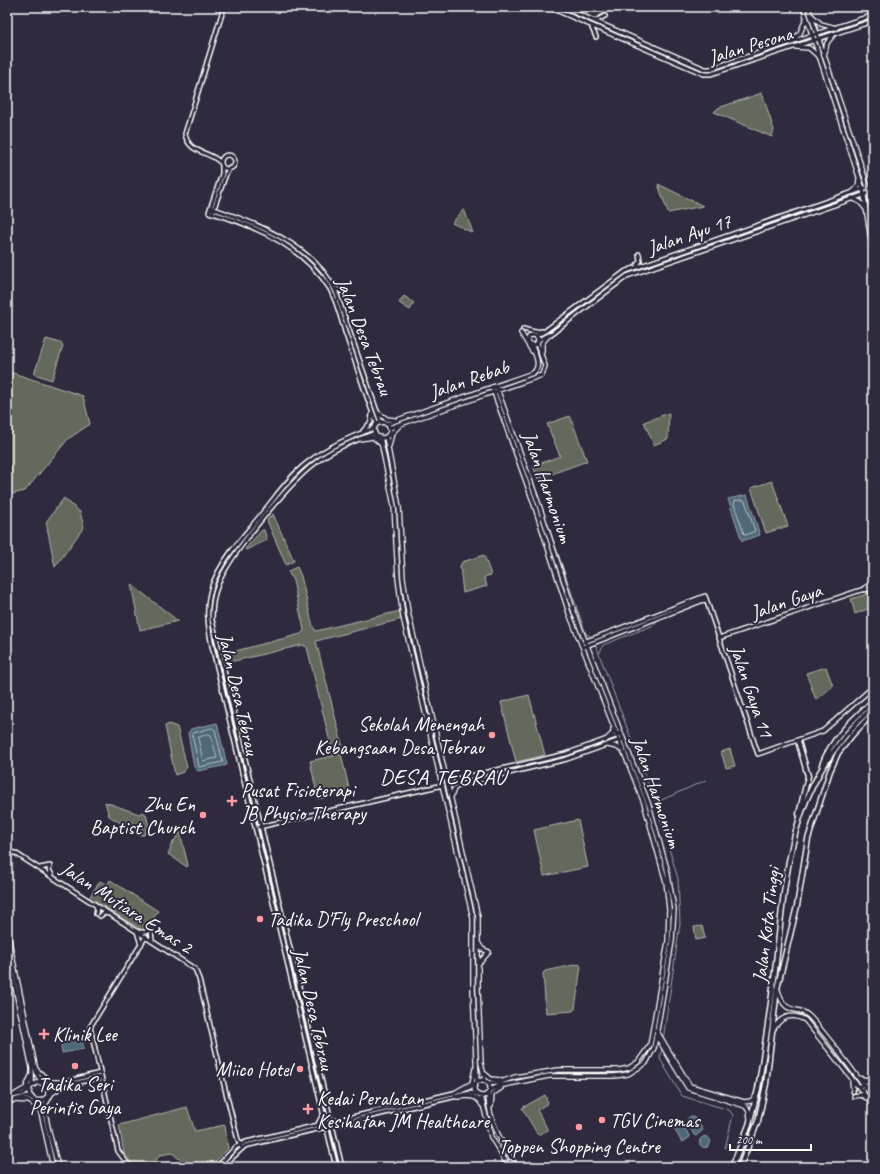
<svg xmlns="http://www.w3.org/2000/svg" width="880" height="1174" viewBox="0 0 880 1174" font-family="Caveat,sans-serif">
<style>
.green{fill:#646a5d;stroke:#b2b4ae}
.water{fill:#506978;stroke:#96a5ae}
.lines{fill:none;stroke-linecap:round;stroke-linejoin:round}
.shore{stroke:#b9c3c9;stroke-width:1}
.stream{stroke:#96a5ae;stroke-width:1}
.minor-casing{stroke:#fff;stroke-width:6}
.major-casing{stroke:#fff;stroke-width:6}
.highway-casing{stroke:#fff;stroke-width:7}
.minor{stroke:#2f2a3d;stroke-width:3}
.major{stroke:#2f2a3d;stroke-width:3.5}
.highway{stroke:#2f2a3d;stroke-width:4}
.major-bridge-casing{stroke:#fff;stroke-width:6;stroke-linecap:butt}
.major-bridge{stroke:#2f2a3d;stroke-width:3.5}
.poi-dot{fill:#ff9aa2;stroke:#2f2a3d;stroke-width:1.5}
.labels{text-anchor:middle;stroke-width:4;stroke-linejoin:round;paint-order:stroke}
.street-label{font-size:20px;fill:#fff;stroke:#2f2a3d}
.poi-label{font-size:20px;fill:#fff;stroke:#2f2a3d;text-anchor:start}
.quarter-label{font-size:22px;letter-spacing:1px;fill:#fff;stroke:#2f2a3d}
</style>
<rect width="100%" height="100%" fill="#2f2a3d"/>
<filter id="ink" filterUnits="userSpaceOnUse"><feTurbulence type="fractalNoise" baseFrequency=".025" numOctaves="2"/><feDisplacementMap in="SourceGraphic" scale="8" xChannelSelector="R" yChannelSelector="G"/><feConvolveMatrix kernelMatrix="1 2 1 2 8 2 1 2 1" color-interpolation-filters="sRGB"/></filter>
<g filter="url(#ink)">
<!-- green -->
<path class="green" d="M762 93 774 130 772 137 714 112 718 108Z
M658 184 703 206 668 213Z
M464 209 473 233 452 223Z
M404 296 414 303 410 310 399 303Z
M46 339 61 343 63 346 52 380 34 374Z
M7 371 83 396 90 424 68 439 25 491 7 495Z
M669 413 668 439 654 445 644 422Z
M570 416 587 461 538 479 533 466 560 456 547 424Z
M772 481 788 526 766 533 751 488Z
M64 498 80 512 84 527 55 567 46 522Z
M273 514 294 561 286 565 268 523 267 520Z
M262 530H264L267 540 246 550 245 549Z
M484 555 491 575 484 577 487 586 463 593 460 566 462 562Z
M297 567 301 576 313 627 316 631 400 611 402 619 316 641 344 752 333 755 307 647 302 645 226 663 224 654 301 634 304 630 293 581 288 571Z
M131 584 136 588 178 621 140 630Z
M870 593 873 598V607L855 614 851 599Z
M826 667 833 686 816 700 806 673Z
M529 695 545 755 516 762 501 702Z
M169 724 177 727 187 767 183 772 175 775 165 726Z
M730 749 735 766 726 768 721 752Z
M341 754 350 792 318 799 310 761Z
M105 802 139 814 143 812 146 814 149 827 144 835H141L109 816Z
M578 820 588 867 544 876 534 830Z
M180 832 188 865 187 867 168 854 171 848 170 847Z
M110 880 158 911 146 930H142L89 898 100 881 107 885Z
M702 926 705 938 696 940 694 927Z
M579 964 581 966 575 1009 573 1011 546 1013 543 973 545 971Z
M545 1095 548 1103 537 1110 548 1130 538 1135 522 1108Z
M187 1107 195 1131 225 1125 228 1149 210 1167H189L172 1153 160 1155 151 1167H136L124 1154 119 1125Z"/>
<!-- water -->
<path class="water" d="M747 495 760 535 742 541 728 499Z
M217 723 227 765 198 771 194 767 188 733 191 729Z
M76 1033 81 1035 84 1049 62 1053 61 1043 66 1042 65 1036Z
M691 1116 696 1119 703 1130 696 1136 694 1135 687 1122 688 1118Z
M678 1122 683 1125 690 1137 683 1142 681 1141 674 1128 675 1124Z
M699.5 1142a5.5 5.5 0 1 1 11 0a5.5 5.5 0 1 1-11 0Z"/>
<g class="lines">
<!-- shore -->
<path class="shore" d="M743 500 745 501 755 531 746 535 744 534 734 504 735 501Z
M212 728 215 730 223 762 199 767 192 734Z
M209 734 211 735 217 758 203 761 198 738Z"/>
<!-- stream -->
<path class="stream" d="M525 459 586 634 592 637 599 653
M657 620 654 625 603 645 599 654 657 807 678 879 680 924 663 1040
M655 803 706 780
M662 1047 660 1059 682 1096 729 1110 733 1115 725 1148"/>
<!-- minor casing -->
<g class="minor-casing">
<path id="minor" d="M549 7 704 74H711L873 21
M562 7 705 69H710L873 15
M595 21 605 16
M592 28 596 37
M221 162a7 7 0 1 1 14 0a7 7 0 1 1-14 0Z
M220 162C209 151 189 154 185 134L224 7
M222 166V174L209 212C255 225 304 247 330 289 337 302 341 318 345 332 356 363 365 394 377 424
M211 208C256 223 314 245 336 292L381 423
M213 211 226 174 230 168
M637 265 640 261 639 254
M335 288 341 291 346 292
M523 329 535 332 542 331
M536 336 545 331 626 271 865 188
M538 340 551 334 627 276 869 193
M363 431 371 422 372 414
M863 589 871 584
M719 638 861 590 873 589
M584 642 705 596 758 754 823 731 873 687
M583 647 706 599
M621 734 566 754 458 779 456 783 459 785 567 759 623 739
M259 827 443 785
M7 852 15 853 195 969 199 979 225 1089 238 1140 242 1148
M40 868 50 866 49 870 52 875
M95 904 97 908 96 914
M100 916 104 913 109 914
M151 928 152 940
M137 931 141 945
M140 932H146L151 928
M45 1085H53L100 1073
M859 1087 873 1075
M861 1090 873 1082
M48 1093 59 1087 101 1077
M7 1097 23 1094 29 1089
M7 1102 25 1097 32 1098
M318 1124 324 1113
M130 1167 118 1151 90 1027 146 936
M217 1167 236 1147 246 1142 462 1091 475 1085
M222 1167 245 1146 470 1093 476 1094
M336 1167 212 646C208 626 205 607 212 586 222 558 246 534 264 511 277 495 290 476 307 463 327 447 351 437 374 428
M342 1167 212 620C212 609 213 597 217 587 227 557 289 483 315 463 332 449 354 441 375 433"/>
</g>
<!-- major casing -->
<g class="major-casing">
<path id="major" d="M803 7 863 189 873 252
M808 7 868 187 873 216
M811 15 821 24 836 28
M791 43 800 33 806 19
M796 47 809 48 818 56
M824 56 827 43 834 34
M853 192 858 187 859 179
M852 198 860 202 866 209
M521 333 532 351
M528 340a5 5 0 1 1 10 0a5 5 0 1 1-10 0Z
M542 352V343L548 336
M378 413 387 419 395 420
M374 430a8 8 0 1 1 16 0a8 8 0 1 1-16 0Z
M386 424 533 373C542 366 535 353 531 345
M389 428 542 375 545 366 537 343
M380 437 394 506 398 578 403 617 473 918V989L477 1082
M386 437 399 507 403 578 408 612 478 917V989L481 1063 485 1080
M360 439 373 437 380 443
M389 446 392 433 399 426
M605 741 613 733V729
M608 745 617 747 623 751
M446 773 449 777 458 779
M451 797 454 789 459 785
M7 931 37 1075 43 1084
M479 944 482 949 489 952 479 963
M7 949 32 1068V1085
M778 990C785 1018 798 1004 810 1017 833 1042 852 1071 873 1097
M656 1030 690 1086 744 1102 751 1101 756 1096
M773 1030C780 1017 791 1012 805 1020L873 1105
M656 1035 688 1088 745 1106 749 1111 750 1118
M37 1070 50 1082H62
M484 1073 491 1079 500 1080
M858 1078 867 1080
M474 1088a8 8 0 1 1 16 0a8 8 0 1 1-16 0Z
M852 1081 853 1091
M488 1083H498L515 1077 558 1070H619L629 1068 638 1062 650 1045 668 941 669 909 666 882 644 803 569 613 533 501 492 387
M490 1090 499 1086 549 1076H615L628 1074 646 1063 654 1048 672 941 674 909 667 869 649 805 574 612 538 502 496 386
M456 1092 472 1083 475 1069
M870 1093 872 1082
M488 1094C488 1120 503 1146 517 1167
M14 1095 26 1088 31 1076
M481 1096 491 1137 509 1167
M854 1096 861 1095 867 1098
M47 1097 41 1101 34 1100 29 1094 30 1087 38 1082C43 1083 46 1085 48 1090 49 1096 45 1102 45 1108 46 1126 54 1149 58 1167
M457 1097C468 1096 477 1094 482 1105
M14 1100 29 1101 38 1107
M36 1101 41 1113 53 1167
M47 1102 52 1093 63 1086
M491 1106 492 1094 501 1088"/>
</g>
<!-- highway casing -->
<g class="highway-casing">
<path id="highway" d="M798 741 808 776 799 814
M822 765C831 739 853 719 873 701
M732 1167 749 1125 758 1089C765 1047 771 1005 776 963 787 861 791 780 873 707
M740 1167 758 1121 766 1084 777 989 797 906 808 839 830 771 838 753 853 734 873 713"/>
</g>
<!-- minor -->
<use href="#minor" class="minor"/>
<!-- major -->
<use href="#major" class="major"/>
<!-- highway -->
<use href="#highway" class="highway"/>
<!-- major-bridge casing -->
<g class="major-bridge-casing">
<path id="major-bridge" d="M499 1167 510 1162 521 1167"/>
</g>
<!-- major-bridge -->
<use href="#major-bridge" class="major-bridge"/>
</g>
</g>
<!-- markers -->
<g class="poi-dot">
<circle cx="492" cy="735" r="4"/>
<path d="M230 795h4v4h4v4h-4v4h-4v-4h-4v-4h4z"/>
<circle cx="203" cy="815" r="4"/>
<circle cx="260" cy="919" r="4"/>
<path d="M42 1028h4v4h4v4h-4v4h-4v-4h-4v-4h4z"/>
<circle cx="75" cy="1066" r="4"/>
<circle cx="300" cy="1069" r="4"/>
<path d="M306 1103h4v4h4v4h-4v4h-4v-4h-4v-4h4z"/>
<circle cx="602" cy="1120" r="4"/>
<circle cx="579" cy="1127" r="4"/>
</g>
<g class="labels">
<!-- street labels -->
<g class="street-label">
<text transform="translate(750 45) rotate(-17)" y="7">Jalan Pesona</text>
<text transform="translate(689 234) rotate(-19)" y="7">Jalan Ayu 17</text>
<text transform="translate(365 336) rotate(69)" y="7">Jalan Desa Tebrau</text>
<text transform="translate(469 379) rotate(-19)" y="7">Jalan Rebab</text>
<text transform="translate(548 487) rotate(71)" y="7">Jalan Harmonium</text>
<text transform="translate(786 601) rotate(-19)" y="7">Jalan Gaya</text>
<text transform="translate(752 691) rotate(71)" y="7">Jalan Gaya 11</text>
<text transform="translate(239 694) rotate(77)" y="7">Jalan Desa Tebrau</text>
<text transform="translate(657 792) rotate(71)" y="7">Jalan Harmonium</text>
<text transform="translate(127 907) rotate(33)" y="7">Jalan Mutiara Emas 2</text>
<text transform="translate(766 925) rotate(-83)" y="7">Jalan Kota Tinggi</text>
<text transform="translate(314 1009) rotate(77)" y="7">Jalan Desa Tebrau</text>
</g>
<!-- poi labels -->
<g class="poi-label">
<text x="484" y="731" text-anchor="end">Sekolah Menengah<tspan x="484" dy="23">Kebangsaan Desa Tebrau</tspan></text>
<text x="241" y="797">Pusat Fisioterapi<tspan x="241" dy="23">JB Physio Therapy</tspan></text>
<text x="195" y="811" text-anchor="end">Zhu En<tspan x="195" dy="23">Baptist Church</tspan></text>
<text x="268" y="926">Tadika D'Fly Preschool</text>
<text x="53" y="1041">Klinik Lee</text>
<text x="292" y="1076" text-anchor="end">Miico Hotel</text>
<text x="75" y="1091" text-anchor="middle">Tadika Seri<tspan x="75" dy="23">Perintis Gaya</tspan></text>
<text x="317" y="1105">Kedai Peralatan<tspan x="317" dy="23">Kesihatan JM Healthcare</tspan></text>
<text x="610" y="1127">TGV Cinemas</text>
<text x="579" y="1153" text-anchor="middle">Toppen Shopping Centre</text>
</g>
<!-- quarter labels -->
<g class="quarter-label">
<text x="443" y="784">DESA TEBRAU</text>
</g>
</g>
<!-- margin -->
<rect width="880" height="1174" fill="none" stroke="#2f2a3d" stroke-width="24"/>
<rect x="12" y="12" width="856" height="1150" fill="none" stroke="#fff" stroke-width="1.5" filter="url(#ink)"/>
<!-- scale -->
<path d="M730 1144v6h81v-6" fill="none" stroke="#ffffff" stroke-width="2"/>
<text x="736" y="1144" font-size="12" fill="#ffffff" stroke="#2f2a3d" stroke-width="3" paint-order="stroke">200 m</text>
</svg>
